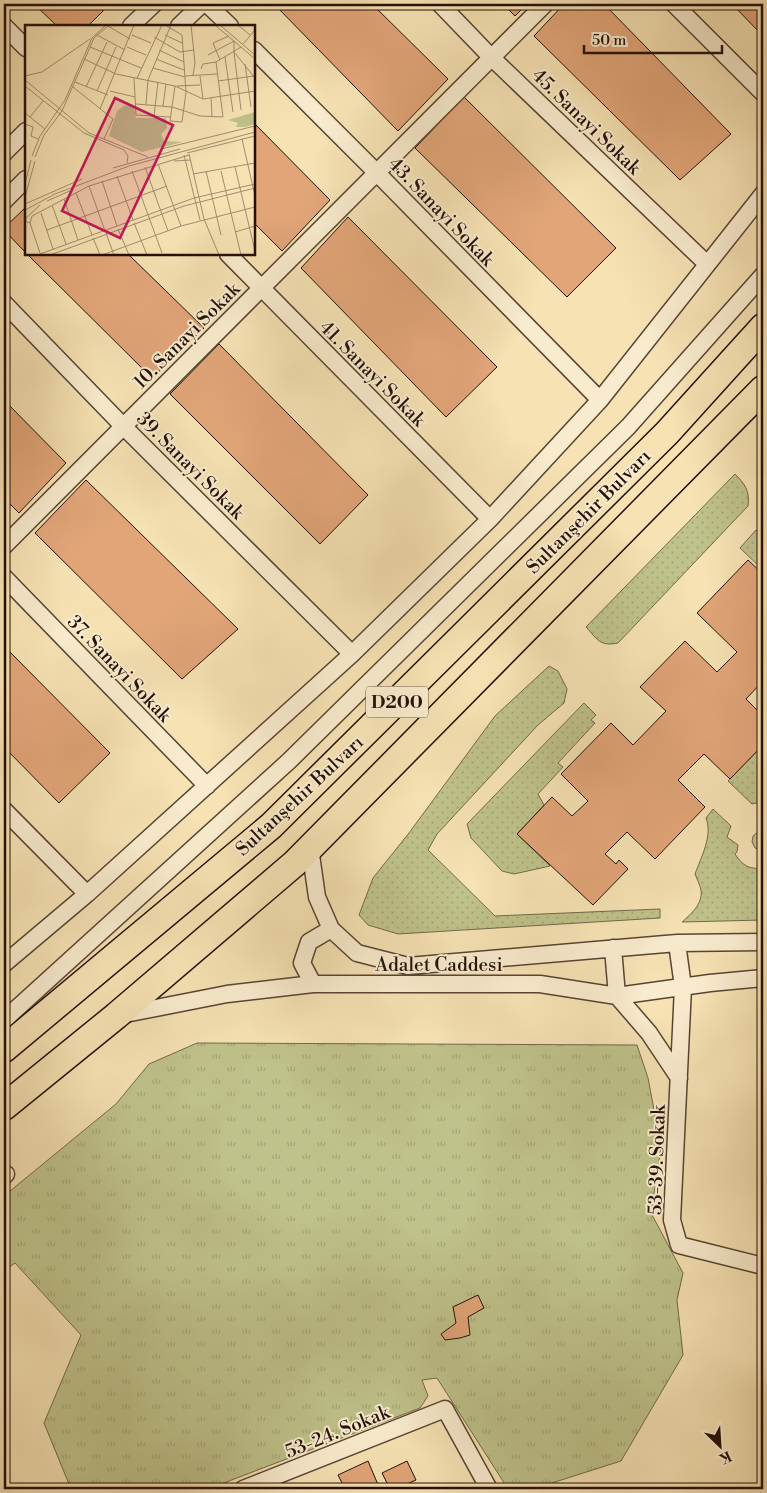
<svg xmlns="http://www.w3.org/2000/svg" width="767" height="1493" viewBox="0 0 767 1493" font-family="'Libre Bodoni',serif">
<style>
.grass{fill:url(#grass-dots);stroke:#72694a}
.park{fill:url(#park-tufts);stroke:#72694a}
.building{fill:#e1a578;stroke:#241009}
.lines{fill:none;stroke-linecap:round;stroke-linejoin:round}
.minor-casing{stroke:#584434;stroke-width:19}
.trunk-casing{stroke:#241009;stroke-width:29}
.minor{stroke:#f9ecce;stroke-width:16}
.trunk{stroke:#f6e2b3;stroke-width:26}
.labels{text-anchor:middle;stroke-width:4;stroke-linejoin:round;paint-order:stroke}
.shield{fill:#f9ecce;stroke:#645244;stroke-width:1}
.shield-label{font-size:18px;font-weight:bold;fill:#241009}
.street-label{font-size:19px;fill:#241009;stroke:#f9ecce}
.inset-road{fill:none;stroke:#a28e6f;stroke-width:1}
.view{fill:#c2185b;fill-opacity:0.15;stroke:#c2185b;stroke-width:2.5}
.inset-edge{fill:none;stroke:#241009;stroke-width:2.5}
</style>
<defs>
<pattern id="grass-dots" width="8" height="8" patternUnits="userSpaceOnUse" patternTransform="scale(1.25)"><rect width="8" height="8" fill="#bfc28a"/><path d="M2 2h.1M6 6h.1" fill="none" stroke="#a4a676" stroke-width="1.8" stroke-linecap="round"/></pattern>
<pattern id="park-tufts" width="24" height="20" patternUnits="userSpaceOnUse" patternTransform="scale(1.25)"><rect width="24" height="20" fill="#bfc28a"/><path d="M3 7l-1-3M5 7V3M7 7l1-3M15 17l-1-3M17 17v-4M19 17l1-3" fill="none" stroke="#a4a676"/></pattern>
</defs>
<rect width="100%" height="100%" fill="#f6e2b3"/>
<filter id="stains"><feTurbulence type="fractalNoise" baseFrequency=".004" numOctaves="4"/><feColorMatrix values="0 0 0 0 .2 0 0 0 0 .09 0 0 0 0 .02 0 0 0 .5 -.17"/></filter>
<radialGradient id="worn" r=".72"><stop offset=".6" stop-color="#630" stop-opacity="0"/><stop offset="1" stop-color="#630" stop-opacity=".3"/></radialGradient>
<!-- grass -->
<path class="grass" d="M735 474C745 484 750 491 748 506L618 643C600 647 597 639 586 627Z
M756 530 763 536V570L740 548Z
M549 666 558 671 567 689 564 703 538 725 437 834 428 850 495 916 660 909V918L398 934 368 925 359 915 373 878 409 833 495 716Z
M584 703 596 715 591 720 595 723 558 763 563 767 538 794 544 805 517 834 550 866 514 874 502 871 471 838 467 824Z
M763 745V799L760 802 752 804 728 781Z
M713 809 731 826 727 837 738 845 737 852 735 854C744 867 748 868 763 869V920L682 922C691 914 703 904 701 890 700 885 697 879 695 874 701 857 713 836 706 818Z
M759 831H763V851L755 848 752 842 753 836Z"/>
<!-- park -->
<path class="park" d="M197 1043 637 1045 648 1078 661 1147 651 1213 683 1273 677 1300 683 1355 621 1461 533 1489H508L437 1378 422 1380 428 1396 420 1408 208 1489H71L44 1423 81 1335 15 1263 4 1271V1196L116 1104 149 1064Z"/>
<!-- building -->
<path class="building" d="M34 4H110L88 26H57Z
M274 4H372L448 79 398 131Z
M503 4H527L515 16Z
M564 4H604L731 134 680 180 534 36Z
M732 4H763V36Z
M464 97 616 248 567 297 415 148Z
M254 123 330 200 282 251 254 223Z
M26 207V253L4 230V228Z
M348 217 497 367 446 417 301 268Z
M27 254H128L204 328 152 378Z
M219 344 368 495 320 544 170 394Z
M4 400 66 463 19 513 4 498Z
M86 480 238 629 182 679 35 533Z
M748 560 763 574V681L746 699 763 716V745L730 779 704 754 678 780 705 807 655 859 627 832 605 854 616 864 619 860 628 869 593 905 517 834 552 797 572 816 588 801 561 774 611 723 633 745 666 711 640 687 685 641 717 672 737 652 697 613Z
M4 646 110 753 59 803 4 747Z
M478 1295 484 1308 468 1317 470 1335 460 1338 445 1340 441 1334 456 1323 453 1307Z
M368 1461 379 1487 378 1489H345L338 1475Z
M407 1461 416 1480 396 1489H390L382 1473Z"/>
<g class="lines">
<!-- minor casing -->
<g class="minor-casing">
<path id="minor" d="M207 4 230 26
M440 4 491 57 707 264
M674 4 763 93
M4 26 26 48
M131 26 154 4
M179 26 202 4
M254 50 376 172 600 400
M4 153 26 131
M4 201 26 179
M228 254 490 519
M4 303 123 426 352 654
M4 546 545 4
M4 577 207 786
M4 810 87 894
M310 848 317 897 331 929 357 953 408 966 677 943 763 942
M677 943 683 987 672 1220 679 1245 763 1266
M613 948 617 996 649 1033 679 1078
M4 964 87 894 352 654 490 519 600 400 763 194
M313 984 302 963 309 942 331 929
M120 1015 227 994 313 984H540L617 996 710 983 763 978
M4 1020 289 761 628 427 763 275
M4 1176 6 1174
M243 1489 445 1409 489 1489"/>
</g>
<!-- trunk casing -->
<g class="trunk-casing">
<path id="trunk" d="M4 1049 271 826 667 433 763 327
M4 1107 116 1016 295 863 763 389"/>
</g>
<!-- minor -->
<use href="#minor" class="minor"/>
<!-- trunk -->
<use href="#trunk" class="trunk"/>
</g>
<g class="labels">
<!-- shield labels -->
<rect class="shield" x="366" y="686.5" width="62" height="31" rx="4"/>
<g class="shield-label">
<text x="397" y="708">D200</text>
</g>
<!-- street labels -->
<g class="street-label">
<text transform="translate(587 121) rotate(44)" y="7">45. Sanayi Sokak</text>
<text transform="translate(442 211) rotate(46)" y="7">43. Sanayi Sokak</text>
<text transform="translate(186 335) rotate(-45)" y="7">10. Sanayi Sokak</text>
<text transform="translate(373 373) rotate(45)" y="7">41. Sanayi Sokak</text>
<text transform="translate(191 465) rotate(45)" y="7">39. Sanayi Sokak</text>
<text transform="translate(588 511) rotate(-45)" y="7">Sultanşehir Bulvarı</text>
<text transform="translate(120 668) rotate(46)" y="7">37. Sanayi Sokak</text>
<text transform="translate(299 795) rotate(-43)" y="7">Sultanşehir Bulvarı</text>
<text x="439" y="971">Adalet Caddesi</text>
<text transform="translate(656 1160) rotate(-88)" y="7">53-39. Sokak</text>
<text transform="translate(337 1431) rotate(-22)" y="7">53-24. Sokak</text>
</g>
</g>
<!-- overview -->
<g transform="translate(25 25)">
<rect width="230" height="230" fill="#f6e2b3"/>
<path d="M100 80 109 81 111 93H141L142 103 136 109 139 116 158 117 117 127 84 111 92 86ZM230 87V99L220 102H211L213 98 203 95Z" fill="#bfc28a"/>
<path class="inset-road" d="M140 0 157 10 161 67 157 97 145 96 150 61M166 0 170 38 168 50M190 0 230 34M195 0 230 30M213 0 225 10M83 1 105 14M72 10 100 25M107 10 126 18M140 10 157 18M129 12 155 27 169 25M218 19 230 5M65 22 116 43M102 22 121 30M134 25 159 37M209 27 216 85M183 30 209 16V27L230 53M200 32 208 87M59 34 91 49 150 61 178 74 230 66M131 34 159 45M195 35 188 18 204 11M220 39 226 82M128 43 160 52M176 44 178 39 191 37M0 51 17 47 65 14M160 51 192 49M175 51 178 74M109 53 111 90 145 92M112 53 137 0M0 55 64 108 123 132M193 56 229 51M50 57 83 70M0 61 59 108 99 125 103 131 102 138M152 61 175 60M48 62 88 94 79 114M61 62 82 17M72 66 91 22M85 66 110 72M186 73 187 92M111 79 147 82 175 91 198 92 191 37 216 22M121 79 123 55 146 0M138 81 141 59M75 84 109 0M0 88 20 104M129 91 133 57M5 92 18 76M0 99 8 102 6 111 13 114M217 114 230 171M136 124 230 101M162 128 230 111M164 129 179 194 194 230M159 130 175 195M7 131 15 111 40 75 67 13 81 0M10 132 19 110 37 86 69 13 84 0M149 136 165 135M133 139 156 201M120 142 143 206M210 142 230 226M88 143 155 124M107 146 137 228M181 146 196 210M196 146 216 230M168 149 230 138M92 151 108 195M77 156 92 201M0 159 6 135M64 161 80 206M51 168 67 210M0 172 10 136M39 174 53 215M22 176 47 165M0 179 57 154M27 180 41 219M0 185 30 169 104 141 230 107M16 188 28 224M0 194 15 180M0 196 5 198 15 228M5 198 7 191 64 161 164 130M109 198 122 230M93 204 104 230M22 205 142 161M210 207 230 201M81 208 89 230M68 213 75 230M15 229 169 173 230 159M25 230 159 181 230 163M77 230 156 201 230 182"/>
<path class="view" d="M90 73 148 100 95 213 37 186Z"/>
<rect width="230" height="230" class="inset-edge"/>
</g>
<!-- margin -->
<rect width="767" height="1493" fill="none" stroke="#f6e2b3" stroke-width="20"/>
<rect x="5" y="5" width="757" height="1483" fill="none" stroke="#241009" stroke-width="2.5"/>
<rect x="10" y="10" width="747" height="1473" fill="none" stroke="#241009"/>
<!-- north arrow -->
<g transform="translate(720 1446) rotate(155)" stroke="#f9ecce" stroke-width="4" paint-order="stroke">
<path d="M0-4L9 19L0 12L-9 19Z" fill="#241009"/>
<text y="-8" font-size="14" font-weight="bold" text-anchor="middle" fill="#241009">K</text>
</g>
<!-- scale -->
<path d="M584 45v8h138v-8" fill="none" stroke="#241009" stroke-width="2.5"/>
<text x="592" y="45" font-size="15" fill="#241009" stroke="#f9ecce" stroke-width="4" paint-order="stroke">50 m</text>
<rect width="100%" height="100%" filter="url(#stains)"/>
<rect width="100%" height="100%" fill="url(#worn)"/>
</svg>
